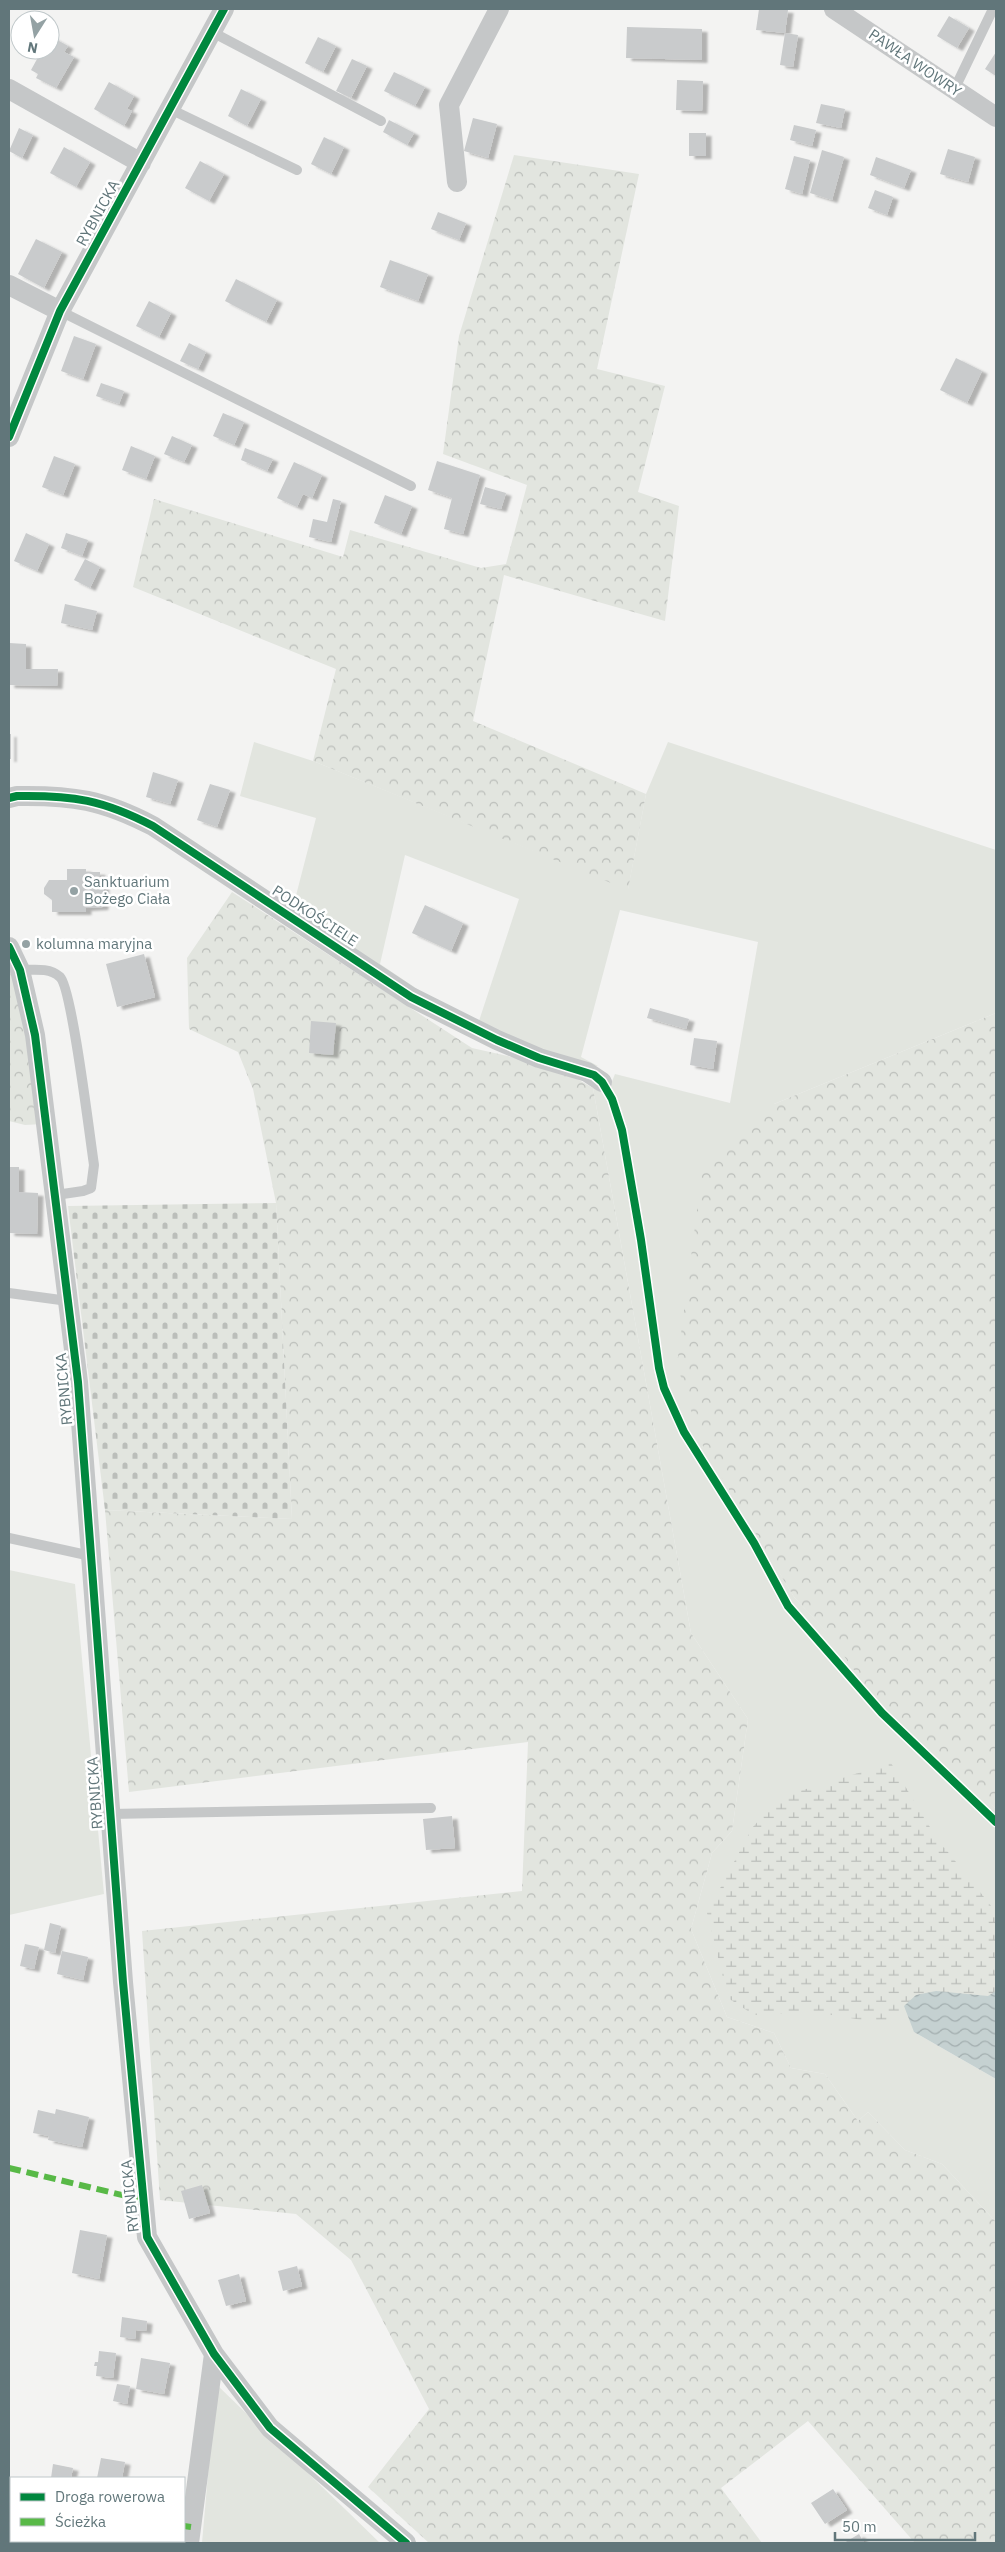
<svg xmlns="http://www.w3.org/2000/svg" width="1005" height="2552" viewBox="0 0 1005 2552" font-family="'IBM Plex Sans',sans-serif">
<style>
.grass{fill:#e2e5df}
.forest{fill:url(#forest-crowns)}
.wetland{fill:url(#wetland-marsh)}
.cemetery{fill:url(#cemetery-stones)}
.water{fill:url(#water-waves)}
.building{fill:#c9cbcc;filter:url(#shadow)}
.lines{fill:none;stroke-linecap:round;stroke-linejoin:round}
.lane{stroke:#c5c7c8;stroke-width:10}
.street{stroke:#c5c7c8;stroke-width:20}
.quiet{stroke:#58b947;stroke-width:6;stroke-dasharray:12 6;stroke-linecap:butt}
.cycleway-casing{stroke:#fff;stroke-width:11}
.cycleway{stroke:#00873e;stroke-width:8}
.poi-dot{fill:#94a2a4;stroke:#fff;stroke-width:2}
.labels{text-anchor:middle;stroke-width:5;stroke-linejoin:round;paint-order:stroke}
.street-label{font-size:15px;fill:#61767a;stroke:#fff}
.poi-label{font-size:15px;fill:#61767a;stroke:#fff;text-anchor:start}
</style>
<defs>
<pattern id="forest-crowns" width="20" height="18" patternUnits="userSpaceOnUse" patternTransform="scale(1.25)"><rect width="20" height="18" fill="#e2e5df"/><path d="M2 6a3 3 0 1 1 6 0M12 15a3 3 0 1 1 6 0" fill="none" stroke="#bbbeba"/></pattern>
<pattern id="wetland-marsh" width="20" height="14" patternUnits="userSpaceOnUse" patternTransform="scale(1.25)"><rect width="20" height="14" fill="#e2e5df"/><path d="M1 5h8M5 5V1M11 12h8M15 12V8" fill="none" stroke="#bbbeba"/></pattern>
<pattern id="cemetery-stones" width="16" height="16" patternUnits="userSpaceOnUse" patternTransform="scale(1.25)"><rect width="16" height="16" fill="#e2e5df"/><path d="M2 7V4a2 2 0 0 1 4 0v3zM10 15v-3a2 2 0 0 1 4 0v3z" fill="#bbbeba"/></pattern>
<pattern id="water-waves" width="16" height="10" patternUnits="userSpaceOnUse" patternTransform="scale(1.25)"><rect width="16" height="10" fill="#c5d1d1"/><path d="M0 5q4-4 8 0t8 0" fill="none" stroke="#a3aeaf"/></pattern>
<filter id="shadow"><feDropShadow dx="5.5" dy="3" stdDeviation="1" flood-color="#0004"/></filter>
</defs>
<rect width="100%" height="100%" fill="#f3f3f2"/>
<!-- grass -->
<path class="grass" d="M254 742 313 761 628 889 646 794 668 742 996 850V1013L774 1104 755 1531 794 1597 996 1809V1991L914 2032 996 2079V2222L942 2164 905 2150 868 2112 858 2121 825 2074 791 2068 774 2033 727 2017 691 1929 712 1853 732 1831 748 1719 691 1633 593 1088 611 1084 615 1074 730 1103 758 942 620 910 581 1057 598 1066 584 1065 477 1027 519 899 405 855 380 964 432 999 292 911 316 818 240 796Z
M9 1570 75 1584 104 1894 9 1915Z
M216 2384 380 2543H202Z"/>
<!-- forest -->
<path class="forest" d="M514 155 639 174 597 369 665 386 638 492 679 506 665 621 504 575 473 721 646 794 628 890 313 761 336 669 133 587 154 499 343 557 350 530 481 568 506 564 527 485 443 454 459 336Z
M232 892 472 1048 556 1067 593 1088 691 1633 748 1719 732 1831 712 1853 691 1929 727 2017 774 2033 791 2068 825 2074 858 2121 868 2112 905 2150 942 2164 996 2222V2543H915L808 2421 721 2488 762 2543H429L368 2487 429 2409 351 2260 296 2214 160 2200 142 1931 522 1891 528 1742 129 1792 105 1510 292 1519 276 1203 253 1089 238 1052 189 1029 187 958Z
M9 961 15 972 43 1124 25 1125 9 1121Z
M996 1013V1809L865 1685 825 1630 794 1597 700 1441 677 1364 703 1165 774 1104Z
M11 2524V2541H182L181 2543H9V2527Z"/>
<!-- wetland -->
<path class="wetland" d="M891 1763 936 1837 996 1912V2000L939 1999 880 2023 814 2012 754 2015 728 1998 707 1913 752 1828 780 1797Z"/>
<!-- cemetery -->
<path class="cemetery" d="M276 1203 292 1519 105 1510 68 1206Z"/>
<!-- water -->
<path class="water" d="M936 1991 988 1996 996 1991V2079L914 2032 904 2006 916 1995Z"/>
<!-- building -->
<path class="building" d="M759 9 788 10 785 33 756 30Z
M949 16 969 28 957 48 937 36Z
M627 27 702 29V60L626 58Z
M785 33 798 35 793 67 780 65Z
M50 36 68 46 64 52 74 57 56 88 36 78 38 74 31 70 42 50H50Z
M318 37 336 46 323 72 305 63Z
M996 52V76L985 69Z
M352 59 367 66 351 98 336 91Z
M394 72 425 87 415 106 384 91Z
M677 80 703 81 702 111 676 110Z
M109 82 134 96 127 109 132 111 124 126 94 109Z
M241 89 261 99 247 126 228 116Z
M821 104 845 109 841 128 816 123Z
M473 118 497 124 488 158 464 151Z
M389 120 414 133 407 145 383 132Z
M794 125 816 130 812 146 790 140Z
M19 128 33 135 22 158 9 151Z
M689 133H706V156H689Z
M324 137 344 147 331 174 311 164Z
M64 147 90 162 76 187 50 173Z
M948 149 975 157 968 182 940 174Z
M822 150 844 157 832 200 810 193Z
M794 156 810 160 802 194 785 189Z
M876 157 911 170 904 188 870 175Z
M200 161 224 174 209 201 185 188Z
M875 190 893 197 887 215 868 208Z
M438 212 466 223 459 240 431 229Z
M36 239 62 252 44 288 18 274Z
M390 260 428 274 418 301 380 287Z
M236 279 277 300 266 322 225 301Z
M149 301 171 313 159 337 136 326Z
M74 336 96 344 83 379 61 371Z
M189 343 206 352 198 369 180 361Z
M956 358 982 371 967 403 940 390Z
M101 383 124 391 119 404 96 396Z
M223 413 244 422 234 445 213 436Z
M172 436 192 445 184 462 164 454Z
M131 446 155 456 146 479 122 470Z
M245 448 273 459 267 471 241 460Z
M54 456 75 464 63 495 42 487Z
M437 461 480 475 463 534 444 529 452 498 428 490Z
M294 462 322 475 312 498 303 494 297 507 277 498Z
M485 487 506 493 501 509 480 504Z
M385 495 412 506 401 534 374 523Z
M333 499 341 501 331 542 309 537 313 519 327 522Z
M26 533 49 544 37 571 14 561Z
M66 533 88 540 82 556 61 548Z
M85 559 100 567 90 588 74 580Z
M65 604 97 611 92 630 61 623Z
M9 643 26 644V669H58L57 686 9 685Z
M9 734H11V759H9Z
M153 772 178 780 170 804 146 797Z
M210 784 230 790 217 827 197 820Z
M67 869H86V872H100V878H104L103 907 86 908V912H52V900L44 894V888L49 880H67Z
M425 905 463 923 451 951 412 933Z
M144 954 155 997 117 1007 106 964Z
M650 1008 689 1019 686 1029 647 1018Z
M311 1021 336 1023 333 1055 309 1053Z
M694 1038 717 1041 713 1069 690 1065Z
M9 1167H19V1192L38 1193 37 1234 9 1233Z
M452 1816 455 1848 426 1850 423 1819Z
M50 1923 61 1926 55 1953 44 1950Z
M25 1944 39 1947 34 1969 20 1966Z
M62 1951 88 1957 83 1980 57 1974Z
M56 2109 89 2117 82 2147 48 2140 49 2136 33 2133 38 2110 55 2114Z
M202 2185 210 2213 189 2219 181 2191Z
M80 2230 107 2235 99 2279 72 2273Z
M297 2266 302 2286 283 2291 278 2271Z
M239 2274 246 2301 226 2306 218 2280Z
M122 2317 147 2321 146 2331 136 2330 135 2339 120 2337Z
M99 2351 116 2353 113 2378 96 2376 97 2366H94L95 2362H98Z
M141 2358 170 2363 164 2394 136 2389Z
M117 2384 130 2386 127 2404 113 2401Z
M101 2458 125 2462 122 2478H97Z
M53 2464 73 2468 71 2478H51Z
M833 2489 847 2510 825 2524 811 2503Z
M859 2534 864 2543H844Z"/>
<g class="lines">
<!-- lane -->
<path class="lane" d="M212 32 381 121
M954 90 993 9
M170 109 297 170
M60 311 411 486
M20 970C33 970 49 967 60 977 72 988 90 1139 94 1165L91 1188 83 1191 56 1195
M9 1293 68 1301
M9 1538 91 1556
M110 1814 431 1808"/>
<!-- street -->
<path class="street" d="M834 9 996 117
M9 89 141 163
M457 182 449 105 499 9
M9 285 60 311
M9 437 60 311 224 9
M9 798 17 796C73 795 103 800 153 826L411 997 497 1040 539 1058 587 1072 602 1082
M9 947 20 970 35 1035 78 1382 123 1982 147 2237 214 2354 270 2428 406 2543
M189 2543 214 2354"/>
<!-- quiet -->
<path class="quiet" d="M9 2168 143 2200
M9 2520 11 2509
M184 2526 191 2527"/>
<!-- cycleway casing -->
<g class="cycleway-casing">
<path id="cycleway" d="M9 437 60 311 224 9
M9 798 17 796C73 795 103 800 153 826L411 997 497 1040 539 1058 594 1075 602 1082 612 1099 622 1130 641 1240 659 1368 664 1388 684 1432 754 1543 788 1606 882 1713 996 1822
M9 947 20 970 35 1035 78 1382 123 1982 147 2237 214 2354 270 2428 406 2543"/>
</g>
<!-- cycleway -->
<use href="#cycleway" class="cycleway"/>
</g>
<!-- markers -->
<g class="poi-dot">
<circle cx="74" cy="891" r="5"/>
<circle cx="26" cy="944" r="5"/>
</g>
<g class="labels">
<!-- street labels -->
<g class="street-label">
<text transform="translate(915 63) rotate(34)" y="5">PAWŁA WOWRY</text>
<text transform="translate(98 213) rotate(-61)" y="5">RYBNICKA</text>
<text transform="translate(315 916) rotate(33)" y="5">PODKOŚCIELE</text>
<text transform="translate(64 1389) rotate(-95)" y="5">RYBNICKA</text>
<text transform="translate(95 1793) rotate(-94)" y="5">RYBNICKA</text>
<text transform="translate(130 2196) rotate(-96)" y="5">RYBNICKA</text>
</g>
<!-- poi labels -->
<g class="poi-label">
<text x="84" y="887">Sanktuarium<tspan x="84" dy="17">Bożego Ciała</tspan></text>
<text x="36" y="949">kolumna maryjna</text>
</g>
</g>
<!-- border -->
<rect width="1005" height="2552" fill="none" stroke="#61767a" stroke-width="20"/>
<!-- legend -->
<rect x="10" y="2477" width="175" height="65" fill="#ffffff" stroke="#c0c8ca"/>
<rect x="20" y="2493" width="25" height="8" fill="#00873e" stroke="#c0c8ca"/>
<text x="55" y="2502" font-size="15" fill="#61767a">Droga rowerowa</text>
<rect x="20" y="2518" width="25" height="8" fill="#58b947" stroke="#c0c8ca"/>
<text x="55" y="2527" font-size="15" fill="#61767a">Ścieżka</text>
<!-- north arrow -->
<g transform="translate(35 35) rotate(191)"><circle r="24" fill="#ffffff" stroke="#c0c8ca"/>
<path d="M0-4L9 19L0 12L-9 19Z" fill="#94a2a4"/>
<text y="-8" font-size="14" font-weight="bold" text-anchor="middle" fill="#61767a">N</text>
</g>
<!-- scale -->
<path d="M835 2532v8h140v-8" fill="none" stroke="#61767a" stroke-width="2.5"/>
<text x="842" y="2532" font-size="15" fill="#61767a" stroke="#ffffff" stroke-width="4" paint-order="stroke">50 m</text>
</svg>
